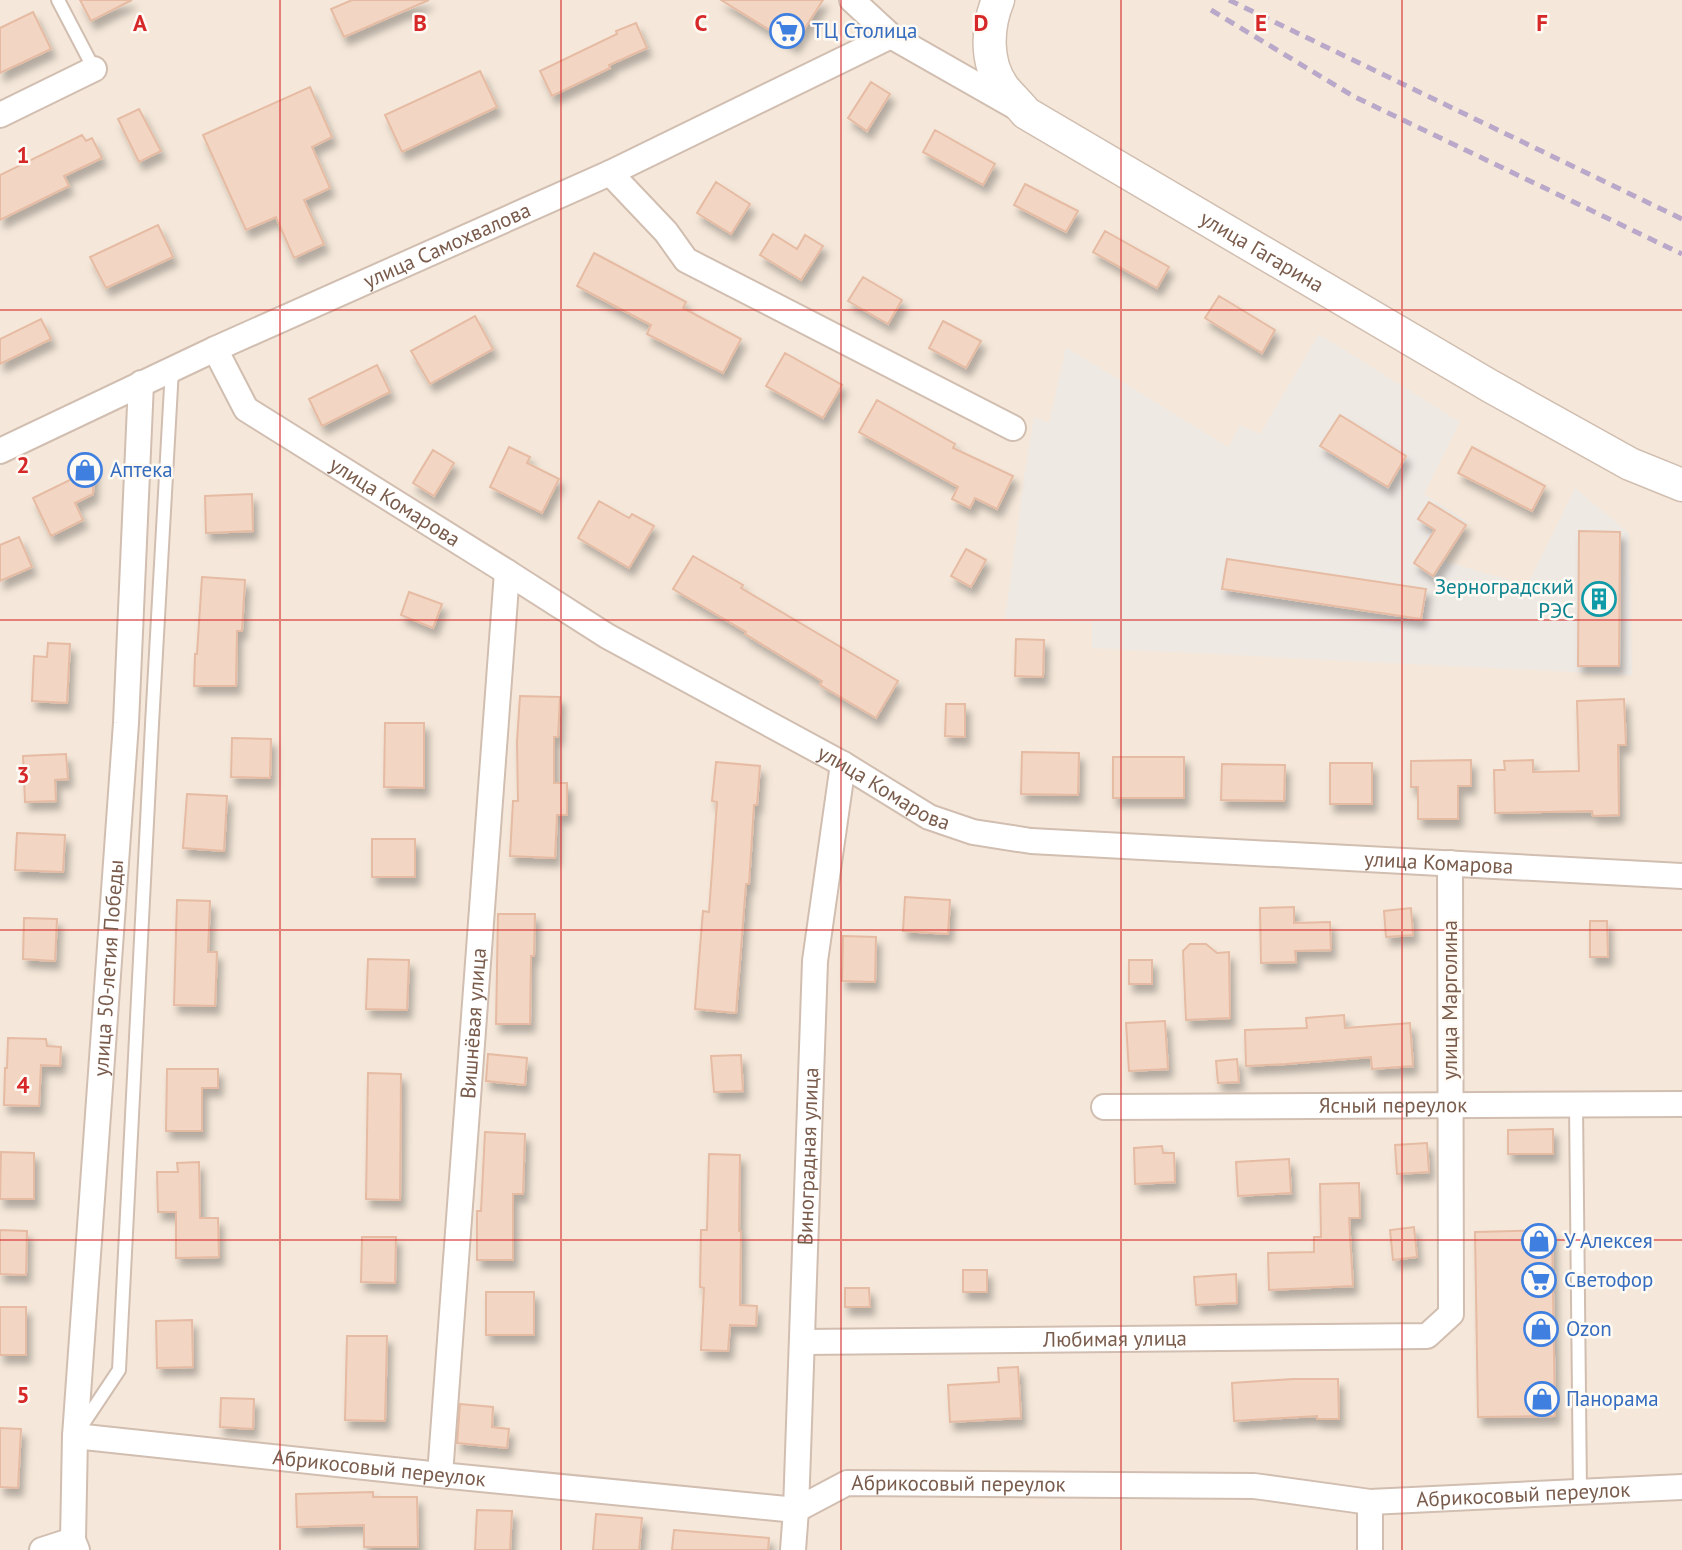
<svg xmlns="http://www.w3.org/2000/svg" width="1682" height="1550" viewBox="0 0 1682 1550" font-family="'PT Sans',sans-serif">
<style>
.residential{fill:#f5e8da}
.industrial{fill:#efe9e4}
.building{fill:#f3d5c3;stroke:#e6bba3;stroke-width:2;filter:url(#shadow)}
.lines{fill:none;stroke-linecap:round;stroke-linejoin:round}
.service-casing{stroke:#d1beb0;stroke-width:16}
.minor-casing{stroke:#d1beb0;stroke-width:28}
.tertiary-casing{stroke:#d1beb0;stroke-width:35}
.service{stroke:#fff;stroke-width:12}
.minor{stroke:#fff;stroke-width:24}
.tertiary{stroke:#fff;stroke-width:32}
.rail{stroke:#b9a8c9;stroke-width:5;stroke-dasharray:10 7;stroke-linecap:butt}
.grid{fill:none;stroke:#d62828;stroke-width:2;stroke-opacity:0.55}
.labels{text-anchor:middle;stroke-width:5;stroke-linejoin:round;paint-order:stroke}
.shop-label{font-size:21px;fill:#366cbe;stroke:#fffaf3;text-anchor:start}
.street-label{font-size:21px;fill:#7a5c4d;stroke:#fffaf3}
.culture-label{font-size:21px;fill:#0d838f;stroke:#fffaf3;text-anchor:end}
.grid-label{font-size:23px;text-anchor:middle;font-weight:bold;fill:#d62828;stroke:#fffaf3;stroke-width:5;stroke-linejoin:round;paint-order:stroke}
</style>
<defs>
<filter id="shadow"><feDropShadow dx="4.5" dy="8" stdDeviation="3.5" flood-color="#0004"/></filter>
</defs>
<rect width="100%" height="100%" fill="#fdf6ec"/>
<!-- residential -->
<path class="residential" d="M0 0H1682V1550H0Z"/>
<!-- industrial -->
<path class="industrial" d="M1319 334 1460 422 1424 494 1468 522 1444 561 1527 585 1575 488 1629 533 1632 675 1092 648V623L1005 619 1025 471 1034 417 1049 423 1066 347 1228 447 1240 425 1260 434Z"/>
<!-- building -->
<path class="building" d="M80 0H132L91 21Z
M352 0H429L344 37 331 9Z
M721 0H823L794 45Z
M33 12 51 49 0 73V28Z
M636 23 647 48 609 65 610 68 552 96 540 71 617 34 616 31Z
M480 71 497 107 402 152 385 115Z
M871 82 890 94 867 131 848 118Z
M310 87 332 137 312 147 330 188 304 200 324 244 294 258 276 217 246 230 203 135Z
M139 109 161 151 139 162 118 119Z
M935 130 995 164 983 185 923 152Z
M82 135 86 141 92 138 102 158 64 176 69 186 0 220V175Z
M716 182 750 204 731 234 697 213Z
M1025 184 1078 211 1066 232 1014 205Z
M158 225 173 257 106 288 90 257Z
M1105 231 1169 267 1157 288 1093 252Z
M773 234 797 249 805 235 823 246 801 280 760 255Z
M594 253 686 302 683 308 741 339 723 373 647 334 651 325 577 286Z
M863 277 902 300 888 324 848 301Z
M1219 296 1275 330 1262 353 1205 318Z
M475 316 493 349 430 384 411 351Z
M41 319 51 339 0 364V339Z
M943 321 981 341 966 368 929 348Z
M785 353 842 385 823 418 766 386Z
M377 365 390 392 322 426 309 399Z
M877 400 955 444 953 448 1013 476 997 509 975 498 970 508 952 499 958 487 859 432Z
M1340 415 1406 456 1388 487 1320 446Z
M509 447 530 457 527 463 559 479 542 513 490 487Z
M1472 447 1545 486 1532 511 1458 473Z
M433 450 454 463 434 496 413 483Z
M94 460 93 494 75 503 83 520 51 536 33 498 72 479 69 466Z
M252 494 253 531 206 533 205 496Z
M599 501 629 518 632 514 654 526 629 568 578 538Z
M1429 502 1466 525 1433 576 1414 563 1435 530 1418 519Z
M1579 531 1620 532 1619 666H1578Z
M19 537 32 567 0 581V545Z
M966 549 986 560 971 587 951 576Z
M693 556 743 585 741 588 898 681 876 718 820 685 822 681 745 634 746 632 673 589Z
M1227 559 1426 589 1421 619 1222 589Z
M202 577 245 580 242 631H237L236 686H194L195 654H197Z
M409 592 442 604 433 628 401 615Z
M1016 639 1044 640 1043 677 1015 676Z
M48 643 70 644 67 703 32 701 34 656 47 657Z
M520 696 560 697 558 737H554V783H567V815H557L555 858 510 856 513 801H518L517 742Z
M1624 699 1626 745H1618L1619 815 1593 816 1592 811 1495 813 1494 770H1505L1504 761 1533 760V772L1579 771 1577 701Z
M946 704H965V737L945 736Z
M385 723H424V788L384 787Z
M232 738 271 739 270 778 231 777Z
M1022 752 1079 753 1078 795 1021 794Z
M66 754 68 779 55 780 56 801 25 802 23 756Z
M1113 757H1184V798H1113Z
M1471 760V786H1458V819H1418V787H1411V761Z
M716 762 760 766 757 805H754L749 884H746L736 1013 695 1009 703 911 709 912 717 802 712 801Z
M1330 763H1372V804H1330Z
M1222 764 1285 765 1284 801 1221 800Z
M187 794 227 796 224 851 183 848Z
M17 833 65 835 63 872 15 870Z
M372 839H415V877H372Z
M905 897 950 900 948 934 903 931Z
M177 900 210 901 208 952H217L215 1006 174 1005Z
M1294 907V923L1330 922 1331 950 1295 951 1296 962 1261 963 1260 908Z
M1411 908 1413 935 1386 937 1384 911Z
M498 914H535L534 956H531L530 1024H496Z
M24 918 57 919 55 961 23 959Z
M1590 921H1607L1608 957H1590Z
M843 936 876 937 875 982 842 981Z
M1190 944H1206L1217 953 1229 952 1230 1018 1186 1020 1183 951Z
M368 959 409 960 407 1010 366 1009Z
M1129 960H1152V984H1129Z
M1344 1015 1345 1028 1410 1023 1413 1066 1372 1069 1371 1057 1286 1064 1246 1066 1245 1030 1307 1028 1306 1018Z
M1165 1021 1168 1069 1129 1071 1126 1023Z
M8 1038 46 1039 47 1046 61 1047 60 1066 41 1065 39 1106 4 1105 5 1068H7Z
M488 1054 527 1058 525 1085 486 1081Z
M741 1055 743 1091 714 1092 711 1056Z
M1237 1059 1239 1082 1218 1083 1216 1061Z
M167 1069H218V1088H202V1131H166Z
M368 1073 401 1074 400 1200 366 1199Z
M1553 1129V1154H1508V1130Z
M485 1132 525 1134 523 1194H513V1260H477V1211H481Z
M1427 1143 1429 1172 1397 1174 1395 1145Z
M1162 1146 1163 1153H1174L1175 1182 1135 1184 1134 1148Z
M1 1152 34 1153V1199H0Z
M709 1154 740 1155 739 1231H741L740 1305 757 1306 756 1326 730 1325 728 1351 701 1350 704 1288 700 1287 701 1230H707Z
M1289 1159 1291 1193 1238 1196 1236 1162Z
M199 1162 200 1218H218L219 1257 176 1258V1212H158L157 1172H178L177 1163Z
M1359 1183 1360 1218H1349L1353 1286 1269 1290 1268 1253 1314 1252V1237H1321L1320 1184Z
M1414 1227 1417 1257 1393 1260 1390 1230Z
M0 1230 27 1231 26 1275 0 1274Z
M1552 1230 1555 1416 1478 1417 1475 1232Z
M362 1237H396L395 1283 361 1282Z
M963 1270H987V1292H963Z
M1236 1274 1237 1303 1196 1305 1194 1277Z
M845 1288H869L870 1307H845Z
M486 1292H534V1335H486Z
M0 1307H26V1355H0Z
M192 1320 193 1367 157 1368 156 1321Z
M347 1336H387L385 1421 345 1420Z
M1018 1367 1021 1418 950 1422 948 1385 999 1382 998 1368Z
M1293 1379H1338L1339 1419H1317V1416L1234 1421 1232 1383Z
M221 1398 254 1399 253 1429 220 1427Z
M460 1404 493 1407 492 1427 509 1429 507 1448 457 1443Z
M0 1428 21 1429 18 1488 0 1487Z
M373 1492V1497H417L418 1547H364V1525L297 1527 296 1494Z
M477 1510 512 1511 510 1550H475Z
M596 1514 642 1518 639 1550H593Z
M674 1530 769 1538 768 1550H672Z"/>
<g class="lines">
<!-- service casing -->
<g class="service-casing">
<path id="service" d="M58 0 94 69
M1576 1105 1580 1492
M81 1427 119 1370 152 724 172 369"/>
</g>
<!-- minor casing -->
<g class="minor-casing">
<g id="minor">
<path d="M852 0 891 36 1014 106"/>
<path d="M0 115 94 69"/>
<path d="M610 173 666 232 686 260 1013 428"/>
<path id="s1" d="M215 349 246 409 507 572 607 636 843 764 929 817 973 832 1031 841 1682 876"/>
<path id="s2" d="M0 451 215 349 610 173 891 36"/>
<path id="s3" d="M1104 1107 1682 1104"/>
<path id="s4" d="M802 1342 1427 1336 1451 1314 1450 863"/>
<path id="s5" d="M75 1436 440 1475 796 1510 847 1483 1254 1486 1370 1502 1682 1487"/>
<path id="s6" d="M440 1475 507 572"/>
<path d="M1370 1502V1550"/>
<path d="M42 1550 73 1540"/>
<path id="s7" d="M77 1550 73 1540 75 1436 126 723 141 383"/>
<path id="s8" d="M793 1550 796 1510 815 961 843 764"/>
</g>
</g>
<!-- tertiary casing -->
<g class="tertiary-casing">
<g id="tertiary">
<path id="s9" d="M998 0C987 27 985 62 1003 87 1010 96 1019 104 1026 113L1490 386 1630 464 1682 485"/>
</g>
</g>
<!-- service -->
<use href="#service" class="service"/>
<!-- minor -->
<use href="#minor" class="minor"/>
<!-- tertiary -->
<use href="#tertiary" class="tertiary"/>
<!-- rail -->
<path class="rail" d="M1229 0 1682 219
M1211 10 1353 96 1682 254"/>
</g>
<!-- grid -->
<path class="grid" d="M280 0V1550M561 0V1550M841 0V1550M1121 0V1550M1402 0V1550M0 310H1682M0 620H1682M0 930H1682M0 1240H1682"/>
<!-- icons -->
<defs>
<g id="supermarket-ring" transform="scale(1.75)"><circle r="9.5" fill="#fffaf3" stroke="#3f7fe0" stroke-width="1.5"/><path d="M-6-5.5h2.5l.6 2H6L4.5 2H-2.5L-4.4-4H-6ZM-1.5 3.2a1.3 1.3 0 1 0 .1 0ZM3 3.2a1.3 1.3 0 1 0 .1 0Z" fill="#3f7fe0"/></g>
<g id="shop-ring" transform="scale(1.75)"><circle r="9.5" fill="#fffaf3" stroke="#3f7fe0" stroke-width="1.5"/><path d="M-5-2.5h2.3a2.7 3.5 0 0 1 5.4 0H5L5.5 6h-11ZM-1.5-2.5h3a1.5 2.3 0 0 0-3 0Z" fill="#3f7fe0"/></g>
<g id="building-ring" transform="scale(1.75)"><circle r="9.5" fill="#fffaf3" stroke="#0f9aa8" stroke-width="1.5"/><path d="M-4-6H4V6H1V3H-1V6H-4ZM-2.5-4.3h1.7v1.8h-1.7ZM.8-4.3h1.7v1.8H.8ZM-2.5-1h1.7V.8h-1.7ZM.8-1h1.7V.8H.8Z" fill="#0f9aa8"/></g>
</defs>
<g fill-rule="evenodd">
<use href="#supermarket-ring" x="787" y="31"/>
<use href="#shop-ring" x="85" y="470"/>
<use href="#building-ring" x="1599" y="599"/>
<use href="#shop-ring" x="1539" y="1241"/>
<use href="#supermarket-ring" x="1539" y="1280"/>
<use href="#shop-ring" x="1541" y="1329"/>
<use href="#shop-ring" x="1542" y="1399"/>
</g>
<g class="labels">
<!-- shop labels -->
<g class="shop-label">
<text x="812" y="38">ТЦ Столица</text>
<text x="110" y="477">Аптека</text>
<text x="1564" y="1248">У Алексея</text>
<text x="1564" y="1287">Светофор</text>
<text x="1566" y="1336">Ozon</text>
<text x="1566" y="1406">Панорама</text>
</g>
<!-- street labels -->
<g class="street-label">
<text dy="7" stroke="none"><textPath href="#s2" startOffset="492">улица Самохвалова</textPath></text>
<text dy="7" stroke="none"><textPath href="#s9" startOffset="399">улица Гагарина</textPath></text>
<text dy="7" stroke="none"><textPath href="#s1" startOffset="243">улица Комарова</textPath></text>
<text dy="7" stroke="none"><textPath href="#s1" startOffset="810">улица Комарова</textPath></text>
<text dy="7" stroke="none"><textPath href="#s1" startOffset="1377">улица Комарова</textPath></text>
<text dy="7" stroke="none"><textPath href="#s7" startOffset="584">улица 50-летия Победы</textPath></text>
<text transform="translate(1450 1000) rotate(-90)" y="7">улица Марголина</text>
<text dy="7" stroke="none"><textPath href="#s6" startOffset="453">Вишнёвая улица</textPath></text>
<text dy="7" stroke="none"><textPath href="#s3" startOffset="289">Ясный переулок</textPath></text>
<text dy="7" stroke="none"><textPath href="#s8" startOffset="394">Виноградная улица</textPath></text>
<text dy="7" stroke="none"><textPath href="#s4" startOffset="313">Любимая улица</textPath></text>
<text dy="7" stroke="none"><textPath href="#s5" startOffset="306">Абрикосовый переулок</textPath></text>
<text dy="7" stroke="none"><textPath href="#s5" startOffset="894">Абрикосовый переулок</textPath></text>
<text dy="7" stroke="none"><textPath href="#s5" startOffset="1460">Абрикосовый переулок</textPath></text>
</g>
<!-- culture labels -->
<g class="culture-label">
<text x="1574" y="594">Зерноградский<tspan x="1574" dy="24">РЭС</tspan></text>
</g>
</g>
<g class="grid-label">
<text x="140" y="31">A</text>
<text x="420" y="31">B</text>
<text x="701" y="31">C</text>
<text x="981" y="31">D</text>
<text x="1261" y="31">E</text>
<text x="1542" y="31">F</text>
<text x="23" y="163">1</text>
<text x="23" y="473">2</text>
<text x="23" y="783">3</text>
<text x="23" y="1093">4</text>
<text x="23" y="1403">5</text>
</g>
</svg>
